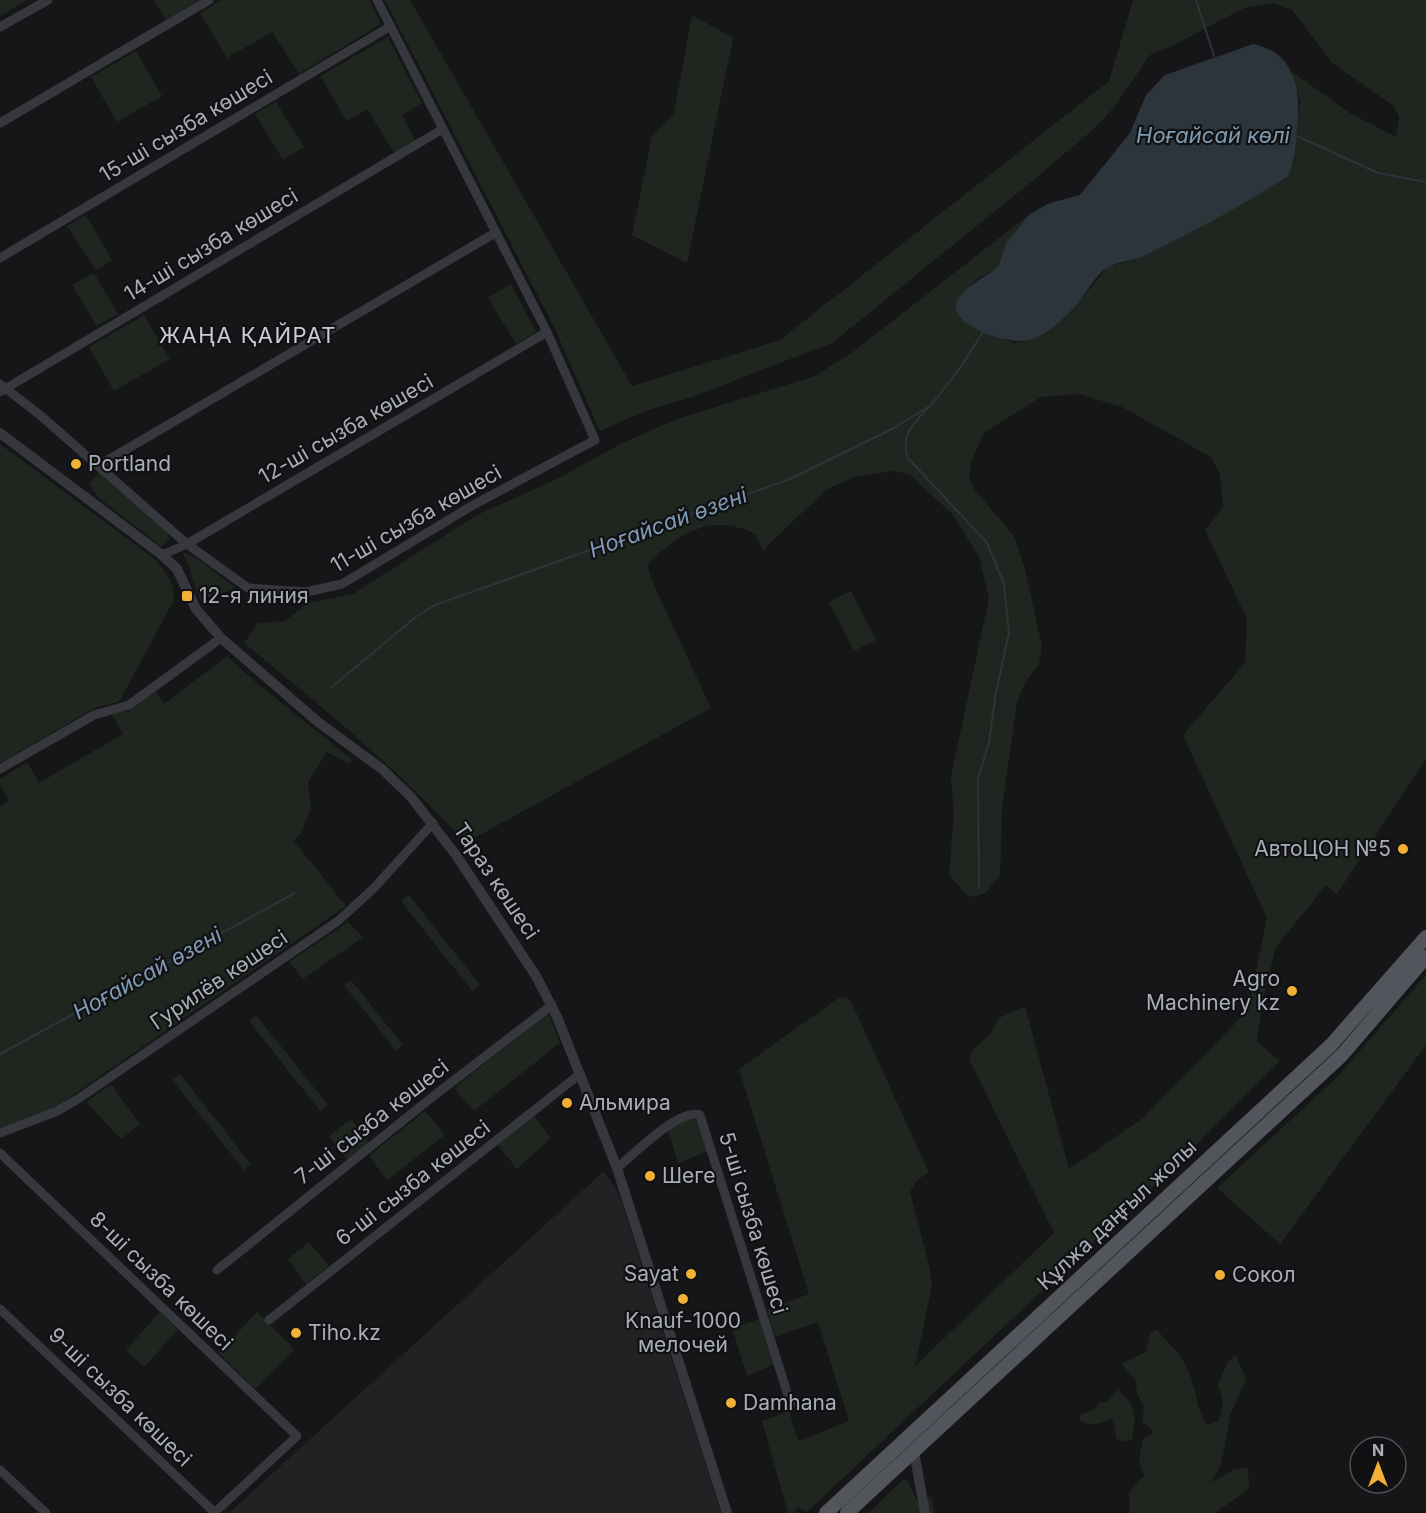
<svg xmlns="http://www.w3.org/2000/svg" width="1426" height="1513" viewBox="0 0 1426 1513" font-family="Inter,sans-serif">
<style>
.built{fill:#222225}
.green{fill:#1e261f}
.water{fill:#2c353c}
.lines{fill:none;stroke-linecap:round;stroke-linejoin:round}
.stream{stroke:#2c353c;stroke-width:2}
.minor{stroke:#37383d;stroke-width:9}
.tertiary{stroke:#37383d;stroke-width:10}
.primary{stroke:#53555c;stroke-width:14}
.poi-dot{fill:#f2b134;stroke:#111113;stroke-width:2}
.labels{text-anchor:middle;stroke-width:4.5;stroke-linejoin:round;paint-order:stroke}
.street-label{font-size:21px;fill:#a8adb8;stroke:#111113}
.poi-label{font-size:21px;fill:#a8adb8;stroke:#111113;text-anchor:start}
.water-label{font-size:22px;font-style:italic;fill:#7f9bb3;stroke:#111113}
.neighbourhood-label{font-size:22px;letter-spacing:1.5px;fill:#c9ccd4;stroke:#111113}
</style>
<rect width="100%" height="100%" fill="#161618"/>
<!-- built -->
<path class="built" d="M604 1171 619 1194 721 1513H229Z"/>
<!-- green -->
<path class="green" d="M0 0H28L0 16Z
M154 0H199L166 20Z
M222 0H369L381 24 299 74 272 32 227 58 200 13Z
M385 0H410L632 386 780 340 1109 81 1133 0H1426V759L1337 894 1326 885 1276 947 1262 1003 1257 1042 1280 1061 1175 1166 807 1512 798 1507 794 1513H788L762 1421 789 1411 798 1441 849 1421 818 1322 775 1337 767 1310 809 1294 739 1069 840 997 850 999 929 1173 918 1179 910 1192 930 1269 932 1286 915 1366 1054 1233 969 1059 973 1049 990 1035 999 1018 1025 1006 1069 1169 1143 1118 1248 1010 1267 918 1183 735 1245 663 1247 619 1205 530 1223 508 1220 474 1211 457 1122 407 1079 394 1041 397 984 433 971 462 969 478 974 489 1014 536 1025 569 1042 646 1039 664 1025 682 1017 703 1002 808 1000 876 985 893 974 897 965 894 949 874 954 816 951 776 989 598 979 557 952 514 910 475 895 471 857 476 827 489 763 550 755 534C710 511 679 535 647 564L652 581 711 708 465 843C399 769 321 706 244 643L258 623 285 621 308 603 353 594 477 515 557 479 620 444 677 419 815 376 854 351 1030 214 1006 243 1000 266 974 281 955 306 957 314 968 324 1014 343 1033 340 1076 305 1108 267 1134 260 1172 240 1294 163 1300 101 1291 71 1350 113 1396 137 1399 117 1394 106 1332 63 1292 10 1272 3 1244 8 1172 46 1150 55 1115 106 1095 128 1031 182 832 343 689 398 648 410 600 431 554 327Z
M692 15 733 38 687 263 632 235 652 136 674 113Z
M388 37 422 103 402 115 416 142 395 154 367 109 347 121 320 76Z
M136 51 162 96 117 122 91 77Z
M276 102 304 147 283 160 255 114Z
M86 215 112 260 96 270 67 226Z
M94 273 118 314 97 326 72 285Z
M511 284 536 332 516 344 488 298Z
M144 315 170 359 114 391 89 347Z
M0 444 152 557C165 570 175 582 174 600L119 702 96 707 0 763Z
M99 473 168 533 169 540 162 547 99 498 89 484Z
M182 552 195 557 236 588 201 601C193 584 191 568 182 552Z
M851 591 876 640 854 651 829 602Z
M227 656 258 684 353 760 348 764 327 752 308 782 311 808 301 833 294 841 346 906 63 1102 39 1115 0 1128V806L9 800 0 785V779L27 762 39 783 123 734 111 713 129 711 156 691 164 704Z
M409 895 480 985 472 991 401 901Z
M348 922 363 937 303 979 289 962Z
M1426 975V1045L1280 1244 1217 1188 1337 1077Z
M351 980 403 1045 396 1051 344 985Z
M548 1013 560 1043 474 1111 454 1088Z
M256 1015 328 1105 320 1111 249 1021Z
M180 1074 251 1164 244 1170 172 1080Z
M111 1084 140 1124 121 1139 86 1102Z
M425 1111 445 1135 387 1180 369 1156Z
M533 1114 551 1138 517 1169 496 1143Z
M351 1119 370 1144 348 1161 329 1136Z
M693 1119 698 1121 708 1151 678 1163 668 1130 678 1122Z
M309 1242 329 1266 306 1284 288 1259Z
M160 1312 178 1330 144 1367 126 1350Z
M257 1312 295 1350 255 1389 219 1353Z
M760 1319 774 1364 747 1376 732 1328Z
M1156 1329C1171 1346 1181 1353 1190 1375 1197 1393 1196 1409 1207 1425L1219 1421 1223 1401 1218 1384 1227 1363 1236 1355 1246 1379 1230 1416 1221 1465 1211 1483 1233 1470 1248 1467 1249 1489 1215 1513H1130L1129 1492 1144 1476 1139 1461 1143 1438 1154 1432 1142 1421 1144 1408 1137 1393 1135 1379 1121 1364 1146 1352 1150 1334Z
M1118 1390C1137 1404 1136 1419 1132 1440L1124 1442 1116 1438 1115 1426 1111 1419C1099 1425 1090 1427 1079 1420L1081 1414 1094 1410 1099 1403 1107 1401Z
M904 1479 909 1483 916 1499 931 1497 935 1513H868Z"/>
<!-- water -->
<path class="water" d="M1253 44C1297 53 1301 92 1297 130 1296 146 1295 161 1288 176 1243 206 1192 232 1144 256 1133 261 1120 261 1109 267 1095 274 1087 293 1077 304 1066 317 1049 332 1034 339 1014 348 950 326 956 304 961 287 988 276 999 266L1006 243 1030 214 1050 203 1080 195 1130 133 1146 95 1165 75Z"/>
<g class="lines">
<!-- stream -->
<path class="stream" d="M1196 0 1214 56
M1297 136 1378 173 1426 182
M928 408C913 424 900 436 908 458L987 543 1004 584 1009 632 995 698 989 743 978 778 979 888
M332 687 417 616 435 605 790 479 894 428 931 405 960 368 983 332
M0 1054 295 893"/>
<!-- minor -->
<path class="minor" d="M0 27 48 0
M0 123 209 0
M0 258 391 26
M0 384 40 415 187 544 248 588 306 592 342 584 475 504 595 440 547 332 377 0
M0 392 441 130
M98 466 495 233
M162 555 187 544 547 332
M0 769 94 715 129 705 221 638
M0 1133 55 1112 78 1099 338 921 373 889 433 823
M0 1153 297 1436 214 1513
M617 1168C634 1154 679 1108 700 1115L791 1405
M217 1270 431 1098 552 1005
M0 1309 214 1512
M269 1320 580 1074
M0 1470 46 1513"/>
<!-- tertiary -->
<path class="tertiary" d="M0 433 162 555 177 569 196 609 221 638 318 722 382 769 411 797 456 855 536 976 557 1017 617 1168 727 1513
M914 1451 925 1513"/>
<!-- primary -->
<path class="primary" d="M826 1513 1331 1045 1426 937
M847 1513 1342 1055 1426 957"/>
</g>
<!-- markers -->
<g class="poi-dot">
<circle cx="76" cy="464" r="6"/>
<rect x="181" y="590" width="12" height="12" rx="3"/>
<circle cx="1403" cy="849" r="6"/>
<circle cx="1292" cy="991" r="6"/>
<circle cx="567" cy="1103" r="6"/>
<circle cx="650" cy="1176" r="6"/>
<circle cx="691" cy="1274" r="6"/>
<circle cx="1220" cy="1275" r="6"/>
<circle cx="683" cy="1299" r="6"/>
<circle cx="296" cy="1333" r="6"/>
<circle cx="731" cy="1403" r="6"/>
</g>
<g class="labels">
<!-- street labels -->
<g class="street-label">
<text transform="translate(186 126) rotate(-31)" y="7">15-ші сызба көшесі</text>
<text transform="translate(211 245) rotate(-31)" y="7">14-ші сызба көшесі</text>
<text transform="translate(346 429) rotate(-30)" y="7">12-ші сызба көшесі</text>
<text transform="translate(416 519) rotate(-30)" y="7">11-ші сызба көшесі</text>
<text transform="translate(496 881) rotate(56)" y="7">Тараз көшесі</text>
<text transform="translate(219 980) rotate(-34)" y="7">Гурилёв көшесі</text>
<text transform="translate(372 1122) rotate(-38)" y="7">7-ші сызба көшесі</text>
<text transform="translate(413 1183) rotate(-38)" y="7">6-ші сызба көшесі</text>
<text transform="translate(1117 1215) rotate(-43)" y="7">Құлжа даңғыл жолы</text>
<text transform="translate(753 1223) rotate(73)" y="7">5-ші сызба көшесі</text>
<text transform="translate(161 1281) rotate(44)" y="7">8-ші сызба көшесі</text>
<text transform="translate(120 1397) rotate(44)" y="7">9-ші сызба көшесі</text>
</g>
<!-- poi labels -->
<g class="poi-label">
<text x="88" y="471">Portland</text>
<text x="199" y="603">12-я линия</text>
<text x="1391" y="856" text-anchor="end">АвтоЦОН №5</text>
<text x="1280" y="986" text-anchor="end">Agro<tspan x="1280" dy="24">Machinery kz</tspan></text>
<text x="579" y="1110">Альмира</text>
<text x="662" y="1183">Шеге</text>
<text x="679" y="1281" text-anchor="end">Sayat</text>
<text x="1232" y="1282">Сокол</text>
<text x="683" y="1328" text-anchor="middle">Knauf-1000<tspan x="683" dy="24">мелочей</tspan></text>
<text x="308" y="1340">Tiho.kz</text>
<text x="743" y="1410">Damhana</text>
</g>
<!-- water labels -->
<g class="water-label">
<text x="1213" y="143">Ноғайсай көлі</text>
<text transform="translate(668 522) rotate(-20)" y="8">Ноғайсай өзені</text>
<text transform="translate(147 973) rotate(-29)" y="8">Ноғайсай өзені</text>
</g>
<!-- neighbourhood labels -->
<g class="neighbourhood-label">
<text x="248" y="343">ЖАҢА ҚАЙРАТ</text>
</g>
</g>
<!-- north arrow -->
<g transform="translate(1378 1465)"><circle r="28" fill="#111113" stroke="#4d4f55" stroke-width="1.5"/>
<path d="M0-4.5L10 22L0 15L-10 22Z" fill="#f2b134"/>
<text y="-9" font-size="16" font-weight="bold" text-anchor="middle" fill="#a8adb8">N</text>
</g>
</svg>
